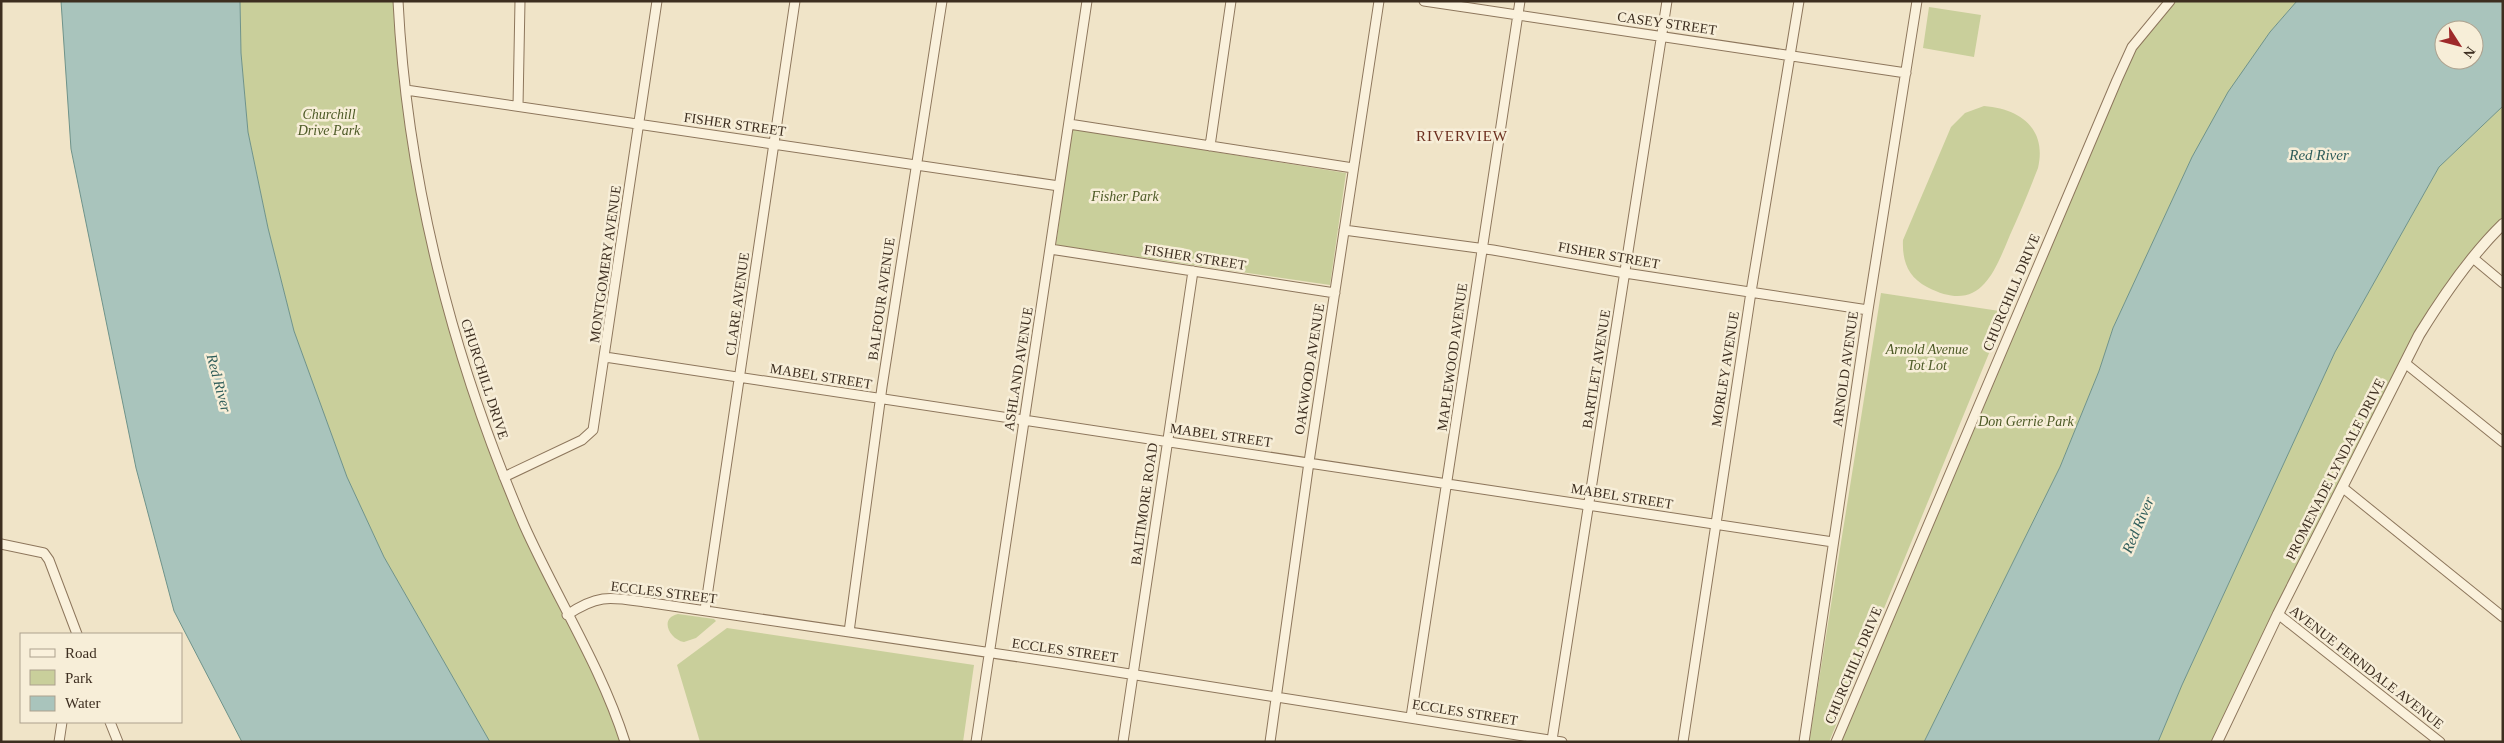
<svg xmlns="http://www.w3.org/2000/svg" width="2504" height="743" viewBox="0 0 2504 743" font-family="'Times New Roman',serif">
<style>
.green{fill:#c9cf9b}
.water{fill:#a9c4bc;stroke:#6f938a;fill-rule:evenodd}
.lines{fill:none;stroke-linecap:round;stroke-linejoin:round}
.minor-casing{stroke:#8d765c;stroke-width:11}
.tertiary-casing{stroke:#8d765c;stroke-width:12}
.minor{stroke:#faf1dc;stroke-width:9}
.tertiary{stroke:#faf1dc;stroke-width:10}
.labels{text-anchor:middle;stroke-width:5;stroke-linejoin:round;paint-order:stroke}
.street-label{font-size:14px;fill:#3d2e20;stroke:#f7eed8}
.park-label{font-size:14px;font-style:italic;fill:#4d5a26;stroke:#f7eed8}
.neighbourhood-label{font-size:15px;letter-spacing:1px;fill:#6b2e1e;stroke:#f7eed8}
.water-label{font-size:15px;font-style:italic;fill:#2f5d5a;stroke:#f7eed8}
</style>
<rect width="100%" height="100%" fill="#f0e4c8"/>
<!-- green -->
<path class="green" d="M240 1H398L413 142 444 292 504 477 625 742H490L384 557 347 477 294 331 268 228 248 132 241 53Z
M2170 1H2297L2270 32 2192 157 2113 328 2099 371 2060 467 1924 742H1836L2132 47Z
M1929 7 1981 15 1974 57 1923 48Z
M1984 106C2021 109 2047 129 2038 168 2029 191 2020 213 2010 235 1993 276 1979 314 1927 287 1908 277 1902 261 1903 240L1951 127 1965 113Z
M2503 106V221L2434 305 2217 742H2158L2182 685 2335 352 2439 167Z
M1072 129 1346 173 1330 285 1056 245Z
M1881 293 2006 312 1829 742H1809Z
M678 614 714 619 716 621 696 638 684 642C669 639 659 618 678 614Z
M727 628 974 665 963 742H700L677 665Z"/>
<!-- water -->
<path class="water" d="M61 1H240L241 53 248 132 268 228 294 331 347 477 384 557 490 742H242L174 611 136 468 71 149Z
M2297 1H2503V106L2439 167 2335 352 2182 685 2158 742H1924L2060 467 2099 371 2113 328 2192 157 2228 92 2270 32ZM2444 30H2474V60H2444Z"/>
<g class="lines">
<!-- minor casing -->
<g class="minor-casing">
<path id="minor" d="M398 1C407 181 453 360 524 525 556 597 601 666 625 742
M1424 1 1906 73
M406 90 1059 186
M518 106 520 1
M1069 124 1353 168
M1210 146 1231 1
M1344 230 1493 250 1625 273 1868 310
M1050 249 1335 293
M2473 258 2503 283
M605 357 1833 542
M2405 363 2503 442
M504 477 582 440 593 430 657 1
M2342 487 2503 617
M1 544 44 553 49 560 77 634
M705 610 795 1
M2278 614 2440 742
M567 615C601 592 613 598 652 603L1060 663 1562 742
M849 632 882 387 942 1
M1411 717 1520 1
M110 722 118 742
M1552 740 1667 1
M59 742 62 722
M976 742 1087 1
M1123 742 1193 271
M1270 742 1309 462 1379 1
M1683 742 1751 292 1799 1
M1804 742 1868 310 1917 1
M1836 742 2117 80 2132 47 2170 1"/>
</g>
<!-- tertiary casing -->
<g class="tertiary-casing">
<path id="tertiary" d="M2217 742 2278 614 2419 335C2443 296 2470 256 2503 224"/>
</g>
<!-- minor -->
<use href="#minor" class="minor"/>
<!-- tertiary -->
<use href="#tertiary" class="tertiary"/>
</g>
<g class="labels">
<!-- street labels -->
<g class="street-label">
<text transform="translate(1667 23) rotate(8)" y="5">CASEY STREET</text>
<text transform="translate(735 124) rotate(8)" y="5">FISHER STREET</text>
<text transform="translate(1609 255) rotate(10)" y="5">FISHER STREET</text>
<text transform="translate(1195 257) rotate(9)" y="5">FISHER STREET</text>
<text transform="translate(605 264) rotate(-82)" y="5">MONTGOMERY AVENUE</text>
<text transform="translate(2011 292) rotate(-67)" y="5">CHURCHILL DRIVE</text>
<text transform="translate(881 299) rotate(-82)" y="5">BALFOUR AVENUE</text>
<text transform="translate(737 304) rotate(-82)" y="5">CLARE AVENUE</text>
<text transform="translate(1452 357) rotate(-82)" y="5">MAPLEWOOD AVENUE</text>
<text transform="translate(1018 369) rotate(-81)" y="5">ASHLAND AVENUE</text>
<text transform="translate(1309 369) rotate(-81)" y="5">OAKWOOD AVENUE</text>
<text transform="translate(1596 369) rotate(-81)" y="5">BARTLET AVENUE</text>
<text transform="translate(1725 369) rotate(-81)" y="5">MORLEY AVENUE</text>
<text transform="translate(1845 369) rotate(-82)" y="5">ARNOLD AVENUE</text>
<text transform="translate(821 376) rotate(9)" y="5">MABEL STREET</text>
<text transform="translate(485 379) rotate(72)" y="5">CHURCHILL DRIVE</text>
<text transform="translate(1221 435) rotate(8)" y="5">MABEL STREET</text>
<text transform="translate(2335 469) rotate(-63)" y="5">PROMENADE LYNDALE DRIVE</text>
<text transform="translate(1622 496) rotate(9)" y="5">MABEL STREET</text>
<text transform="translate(1144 504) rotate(-82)" y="5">BALTIMORE ROAD</text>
<text transform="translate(664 592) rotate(7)" y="5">ECCLES STREET</text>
<text transform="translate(1065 650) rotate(8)" y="5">ECCLES STREET</text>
<text transform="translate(1853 665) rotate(-67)" y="5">CHURCHILL DRIVE</text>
<text transform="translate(2367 667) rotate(38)" y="5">AVENUE FERNDALE AVENUE</text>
<text transform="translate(1465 712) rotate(9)" y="5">ECCLES STREET</text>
</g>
<!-- park labels -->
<g class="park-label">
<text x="329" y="119">Churchill<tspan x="329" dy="16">Drive Park</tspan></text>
<text x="1125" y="201">Fisher Park</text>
<text x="1927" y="354">Arnold Avenue<tspan x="1927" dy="16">Tot Lot</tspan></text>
<text x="2026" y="426">Don Gerrie Park</text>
</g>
<!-- neighbourhood labels -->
<g class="neighbourhood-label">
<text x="1462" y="141">RIVERVIEW</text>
</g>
<!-- water labels -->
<g class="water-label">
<text x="2319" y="160">Red River</text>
<text transform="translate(219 383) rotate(75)" y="5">Red River</text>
<text transform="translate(2138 525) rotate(-67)" y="5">Red River</text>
</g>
</g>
<!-- border -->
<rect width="2504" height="743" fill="none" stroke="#3d2e20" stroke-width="5"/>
<!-- legend -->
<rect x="20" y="633" width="162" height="90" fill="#f7eed8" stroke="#ada18e"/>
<rect x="30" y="649" width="25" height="8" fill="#faf1dc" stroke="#ada18e"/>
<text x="65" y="658" font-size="15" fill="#3d2e20">Road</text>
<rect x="30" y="670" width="25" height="15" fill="#c9cf9b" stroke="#ada18e"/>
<text x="65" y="683" font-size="15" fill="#3d2e20">Park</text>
<rect x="30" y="696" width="25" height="15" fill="#a9c4bc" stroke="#ada18e"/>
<text x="65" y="708" font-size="15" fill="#3d2e20">Water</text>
<!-- north arrow -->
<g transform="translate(2459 45) rotate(126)"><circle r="24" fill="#f7eed8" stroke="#ada18e"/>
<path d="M0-4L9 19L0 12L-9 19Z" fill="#9e2a2b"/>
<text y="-8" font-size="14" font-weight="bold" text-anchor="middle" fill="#3d2e20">N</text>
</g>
</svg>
